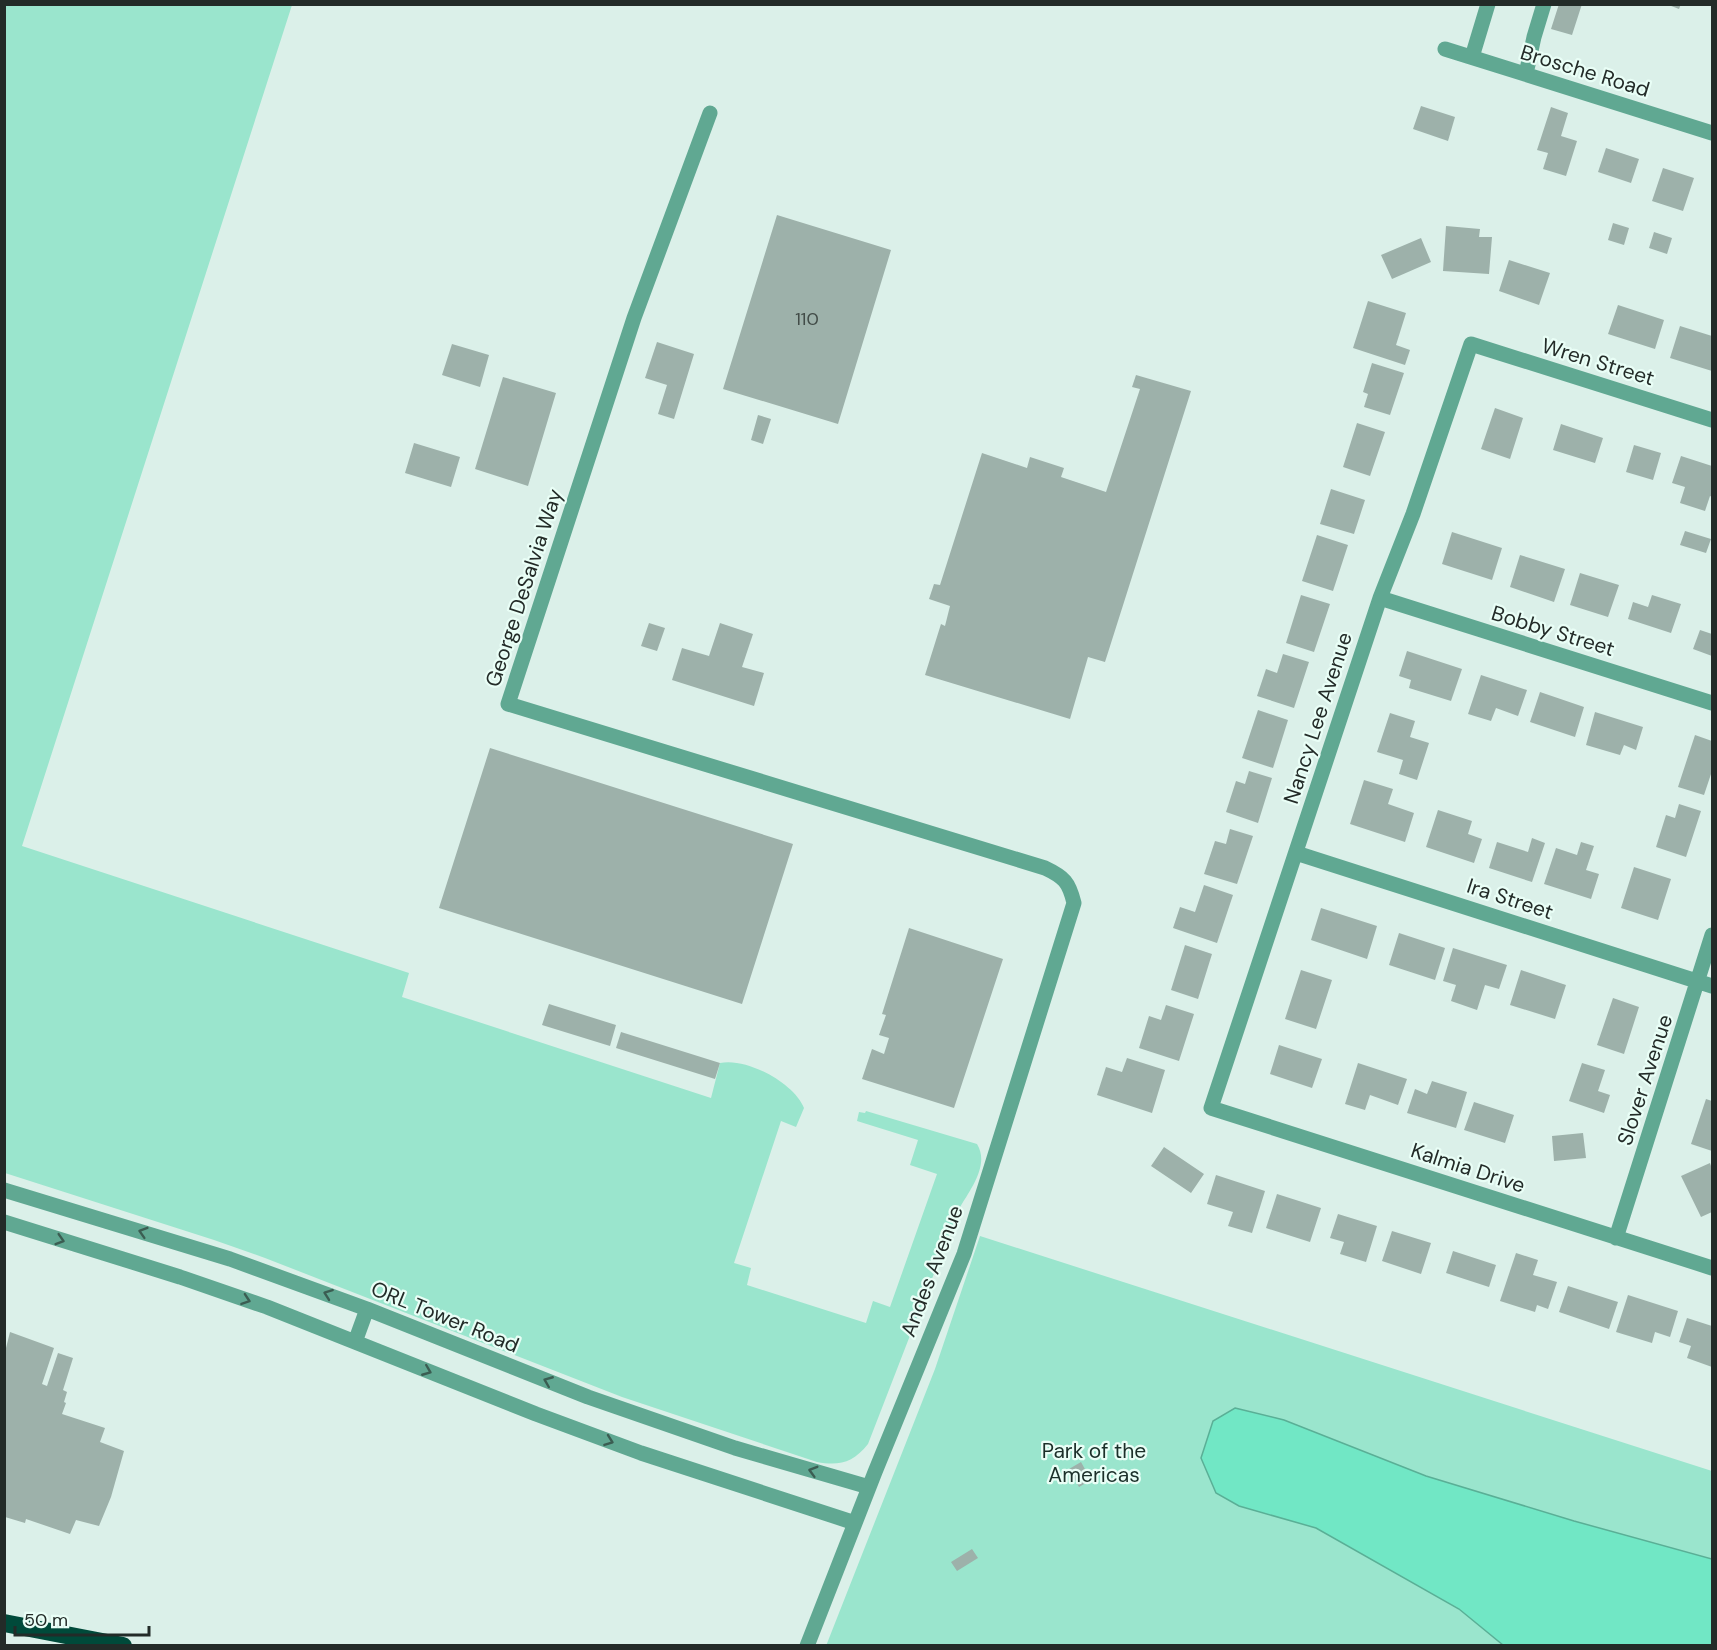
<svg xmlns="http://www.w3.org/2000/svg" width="1717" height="1650" viewBox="0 0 1717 1650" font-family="'DM Sans',sans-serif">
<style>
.green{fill:#9ae5cd}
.water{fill:#71e7c5;stroke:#5aaf96;stroke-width:1.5}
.building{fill:#9db1aa}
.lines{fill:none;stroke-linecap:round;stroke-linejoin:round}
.minor{stroke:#60a892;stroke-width:15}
.highway{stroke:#004a3a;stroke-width:18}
.oneway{stroke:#3b5d52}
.labels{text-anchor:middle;stroke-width:4.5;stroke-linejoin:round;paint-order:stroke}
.number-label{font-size:18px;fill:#424c48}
.street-label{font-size:21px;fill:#232b28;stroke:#e9fef6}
.park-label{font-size:21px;fill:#1b2f29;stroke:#e9fef6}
</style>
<rect width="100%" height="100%" fill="#dbf0e9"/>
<!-- green -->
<path class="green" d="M4 5H292L22 846 409 973 402 997 711 1098 720 1063C746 1057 794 1083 804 1108L796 1127 781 1121 734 1263 751 1268 747 1285 866 1323 873 1301 890 1307 937 1174 910 1165 918 1140 857 1121 859 1112 865 1113 866 1111 977 1144C990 1165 970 1190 959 1209L868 1444C853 1463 839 1466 817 1462L622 1397 265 1258 214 1240 5 1173Z
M980 1236 1712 1471V1645L826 1646 935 1369Z"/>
<!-- water -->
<path class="water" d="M1235 1408 1284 1420 1426 1476 1574 1521 1712 1559V1645H1503L1459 1609 1316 1528 1239 1506 1216 1493 1201 1458 1213 1421Z"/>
<!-- building -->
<path class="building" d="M1559 4H1582L1572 35 1551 29Z
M1666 4H1681L1679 9Z
M1421 106 1455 117 1448 141 1413 129Z
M1551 107 1568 113 1561 136 1577 141 1566 176 1543 169 1548 153 1537 150Z
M1606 148 1639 159 1631 183 1598 172Z
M1663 168 1694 178 1683 211 1652 201Z
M777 215 891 250 838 424 723 389Z
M1613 223 1629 228 1624 245 1608 240Z
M1446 226 1480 229 1479 237H1492L1489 274 1443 271Z
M1654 232 1672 238 1667 254 1649 248Z
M1421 238 1431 262 1392 279 1381 255Z
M1509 260 1550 273 1539 305 1499 291Z
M1368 301 1406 313 1396 345 1410 350 1405 365 1353 348Z
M1618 305 1664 320 1655 349 1608 334Z
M1680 326 1712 336V371L1670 358Z
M657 342 694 354 674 419 658 414 667 385 645 378Z
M452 344 489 355 480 387 442 375Z
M1372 363 1404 373 1390 415 1364 407 1368 394 1363 392Z
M1136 375 1191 391 1105 662 1088 657 1070 719 925 675 941 624 945 626 950 606 929 599 934 584 940 585 982 453 1027 468 1030 457 1064 468 1061 477 1106 492 1140 389 1132 387Z
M503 377 556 393 528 486 475 469Z
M1495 408 1523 418 1510 459 1481 449Z
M758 415 771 419 763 444 751 440Z
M1357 423 1385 432 1370 476 1343 467Z
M1561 424 1603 438 1595 463 1553 450Z
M414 443 460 457 451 487 405 473Z
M1634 445 1661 453 1653 480 1626 472Z
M1681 456 1712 466V497L1710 496 1705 511 1680 503 1685 487 1672 483Z
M1331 489 1365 500 1354 534 1320 524Z
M1685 531 1711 539 1706 553 1680 545Z
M1452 532 1502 548 1492 580 1442 564Z
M1317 535 1348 545 1333 591 1302 581Z
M1520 555 1565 569 1554 602 1510 587Z
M1580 573 1619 585 1608 617 1570 605Z
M1301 595 1330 604 1314 652 1286 643Z
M1652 595 1681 604 1671 633 1628 619 1633 602 1648 607Z
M649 623 665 628 657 651 641 646Z
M720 623 753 634 742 667 764 673 754 706 672 680 682 648 709 656Z
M1700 630 1712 634V656L1693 649Z
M1407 651 1462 669 1451 701 1409 688 1411 680 1399 676Z
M1283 654 1309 662 1294 708 1257 696 1266 669 1277 673Z
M1481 675 1527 690 1518 716 1496 708 1491 721 1468 714Z
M1540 692 1584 707 1575 737 1530 722Z
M1258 710 1288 720 1273 768 1242 758Z
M1595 712 1643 727 1636 750 1624 745 1620 755 1586 745Z
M1390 713 1415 721 1410 737 1429 743 1417 780 1399 774 1403 760 1377 752Z
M1695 735 1712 741V771L1704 795 1678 787Z
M490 748 793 844 742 1004 439 908Z
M1249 771 1272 778 1258 823 1226 812 1236 781 1245 784Z
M1364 780 1393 789 1388 804 1414 813 1405 842 1350 824Z
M1679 804 1701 811 1686 857 1656 847 1666 815 1675 818Z
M1438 810 1472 821 1468 834 1482 839 1474 863 1426 847Z
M1230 829 1253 836 1237 884 1204 874 1215 841 1226 844Z
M1532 838 1545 843 1532 882 1489 868 1497 842 1528 852Z
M1581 842 1594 846 1586 870 1599 874 1591 899 1544 884 1556 848 1577 855Z
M1634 867 1671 879 1658 920 1621 908Z
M1204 885 1233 895 1217 943 1173 928 1180 907 1195 912Z
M1321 908 1377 926 1367 959 1311 940Z
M909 928 1003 959 954 1108 862 1079 872 1049 884 1054 889 1038 879 1035 886 1015 882 1014Z
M1399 933 1445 948 1435 980 1389 965Z
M1185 945 1212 954 1198 999 1171 990Z
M1453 948 1507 965 1499 989 1485 985 1477 1010 1451 1001 1456 985 1443 981Z
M1301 970 1332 980 1316 1029 1285 1019Z
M1521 970 1566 985 1555 1019 1510 1005Z
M1613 998 1639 1007 1624 1054 1597 1045Z
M549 1004 616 1025 610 1046 542 1025Z
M1166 1005 1194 1014 1179 1061 1139 1048 1149 1016 1161 1020Z
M621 1032 720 1063 715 1079 616 1048Z
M1279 1045 1322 1059 1312 1088 1270 1074Z
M1127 1058 1165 1070 1152 1113 1097 1095 1106 1067 1122 1072Z
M1358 1063 1407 1079 1398 1105 1370 1095 1365 1110 1345 1104Z
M1582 1063 1605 1070 1598 1091 1610 1095 1604 1113 1569 1101Z
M1432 1081 1467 1092 1456 1128 1407 1113 1415 1089 1427 1094Z
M1706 1099 1712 1101V1151L1691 1144Z
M1474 1102 1514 1115 1505 1143 1464 1130Z
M1583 1133 1586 1158 1554 1161 1552 1136Z
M1164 1147 1204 1174 1191 1193 1151 1166Z
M1710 1163 1712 1169V1212L1701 1217 1681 1176Z
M1216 1175 1265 1191 1252 1233 1228 1226 1233 1212 1207 1204Z
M1277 1194 1321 1208 1310 1242 1266 1228Z
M1338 1214 1377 1226 1366 1262 1340 1254 1344 1242 1330 1238Z
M1392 1231 1431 1243 1421 1274 1382 1261Z
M1453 1251 1496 1265 1489 1287 1446 1273Z
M1516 1253 1538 1260 1533 1275 1557 1282 1548 1309 1537 1305 1535 1312 1500 1301Z
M1568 1286 1618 1302 1609 1329 1559 1312Z
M1628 1295 1678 1311 1670 1337 1655 1332 1652 1343 1616 1332Z
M1687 1318 1712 1326V1367L1687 1358 1691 1346 1679 1342Z
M10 1332 54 1348 42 1384 47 1386 58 1353 73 1358 63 1390 67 1392 64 1402 66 1403 62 1414 105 1428 100 1442 124 1451 111 1497 99 1526 76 1520 70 1534 26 1519 25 1523 5 1517V1352Z
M1081 1462 1091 1480 1079 1487 1069 1469Z
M972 1549 978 1558 957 1571 951 1562Z"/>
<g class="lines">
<!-- minor -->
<path class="minor" d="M1445 49 1712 133
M1472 57 1488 4
M1526 74 1534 37 1544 4
M710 113 634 318 508 704 1045 868C1064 877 1069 882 1074 903L964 1254 875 1472 807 1646
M1712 420 1471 344 1413 514 1380 598 1211 1108 1712 1268
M1380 598 1712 703
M1296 853 1712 986
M4 1190 230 1259 367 1309 588 1397 735 1448 869 1487
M4 1222 180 1277 267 1307 536 1414 641 1453 855 1523
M1616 1238 1712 935
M355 1342 367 1309"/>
<!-- highway -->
<path class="highway" d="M4 1623 123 1646"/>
</g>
<!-- one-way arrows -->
<defs><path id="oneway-chevron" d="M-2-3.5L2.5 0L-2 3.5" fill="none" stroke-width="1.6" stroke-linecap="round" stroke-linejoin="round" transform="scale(1.5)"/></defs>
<g class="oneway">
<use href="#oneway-chevron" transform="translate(143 1232) rotate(-163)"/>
<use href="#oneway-chevron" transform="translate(60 1240) rotate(17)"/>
<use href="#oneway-chevron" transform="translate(328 1294) rotate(-160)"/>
<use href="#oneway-chevron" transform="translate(246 1300) rotate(19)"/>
<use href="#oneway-chevron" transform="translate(427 1371) rotate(22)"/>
<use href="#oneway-chevron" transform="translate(548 1381) rotate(-158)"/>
<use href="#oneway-chevron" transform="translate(609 1441) rotate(20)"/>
<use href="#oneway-chevron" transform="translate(813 1471) rotate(-164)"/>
</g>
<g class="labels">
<!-- number labels -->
<g class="number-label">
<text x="807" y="325">110</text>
</g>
<!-- street labels -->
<g class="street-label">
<text transform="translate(1585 71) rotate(17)" y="7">Brosche Road</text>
<text transform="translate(1598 362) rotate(17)" y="7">Wren Street</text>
<text transform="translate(524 588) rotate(-72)" y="7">George DeSalvia Way</text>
<text transform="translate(1553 631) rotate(17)" y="7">Bobby Street</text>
<text transform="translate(1318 718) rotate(-72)" y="7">Nancy Lee Avenue</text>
<text transform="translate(1510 899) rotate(18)" y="7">Ira Street</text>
<text transform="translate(1645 1080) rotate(-72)" y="7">Slover Avenue</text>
<text transform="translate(1468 1168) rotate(18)" y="7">Kalmia Drive</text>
<text transform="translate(932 1271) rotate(-69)" y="7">Andes Avenue</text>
<text transform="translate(445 1317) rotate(22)" y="7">ORL Tower Road</text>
</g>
<!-- park labels -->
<g class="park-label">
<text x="1094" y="1458">Park of the<tspan x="1094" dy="24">Americas</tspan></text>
</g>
</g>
<!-- border -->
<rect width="1717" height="1650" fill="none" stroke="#232b28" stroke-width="12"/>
<!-- scale -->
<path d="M15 1626v9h134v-9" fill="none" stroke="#232b28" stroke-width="3"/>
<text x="24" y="1626" font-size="18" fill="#232b28" stroke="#e9fef6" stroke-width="4.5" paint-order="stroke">50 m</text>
</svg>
